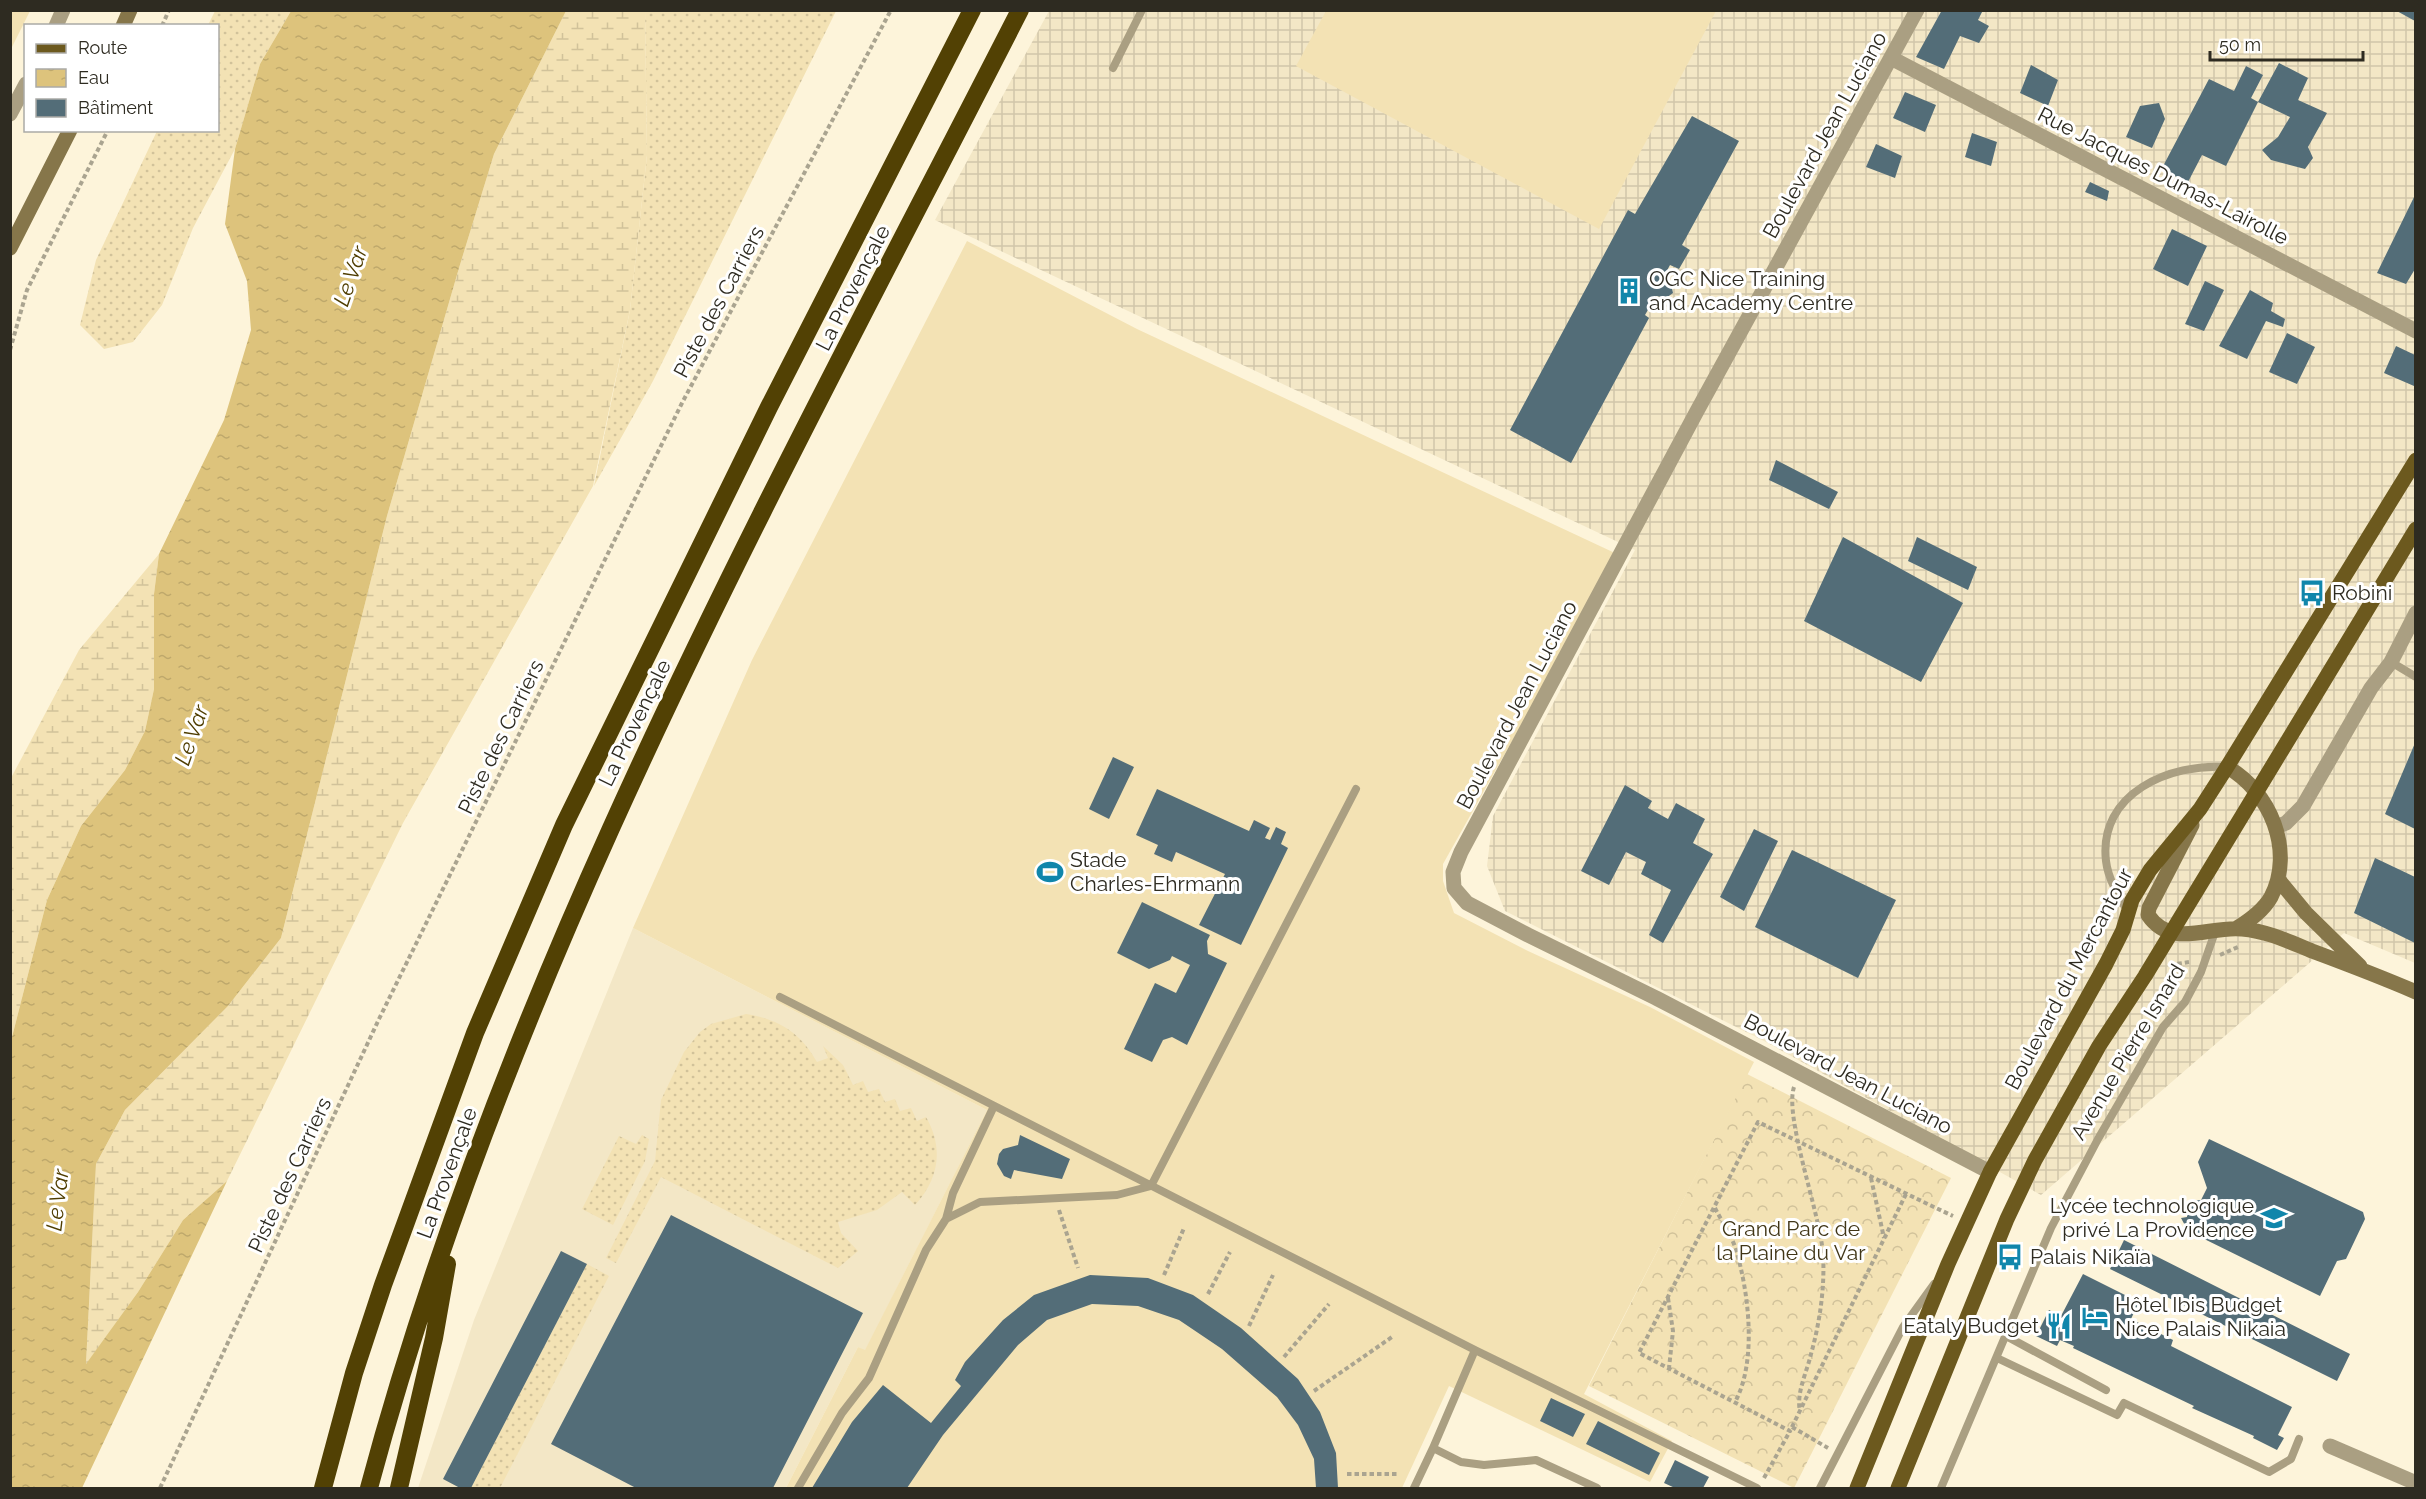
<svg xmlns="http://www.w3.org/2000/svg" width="2426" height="1499" viewBox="0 0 2426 1499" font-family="Raleway,sans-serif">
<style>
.built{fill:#f3e7c6}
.industrial{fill:url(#industrial-grid)}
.grass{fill:url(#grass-dots)}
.forest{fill:url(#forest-crowns)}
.wetland{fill:url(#wetland-marsh)}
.pitch{fill:#f3e2b4}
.water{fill:url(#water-ripples)}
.building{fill:#536d78}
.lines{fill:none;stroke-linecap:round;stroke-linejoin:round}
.path{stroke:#aaa490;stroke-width:4;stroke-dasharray:4.5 3;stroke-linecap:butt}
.service{stroke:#aa9f82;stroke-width:8}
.minor{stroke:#aa9f82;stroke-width:15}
.tertiary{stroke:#aa9f82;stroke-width:15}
.secondary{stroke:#86764a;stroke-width:15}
.primary{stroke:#6c591e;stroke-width:15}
.motorway{stroke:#524104;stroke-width:18}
.labels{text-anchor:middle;stroke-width:6;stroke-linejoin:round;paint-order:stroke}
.street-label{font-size:21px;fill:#2e2b21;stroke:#fff}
.poi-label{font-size:21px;fill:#2e2b21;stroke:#fff;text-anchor:start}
.park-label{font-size:21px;fill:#413617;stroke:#fff}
.water-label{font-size:22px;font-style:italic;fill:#4f3d01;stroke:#fff}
</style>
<defs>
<pattern id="industrial-grid" width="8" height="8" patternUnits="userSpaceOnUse" patternTransform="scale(1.5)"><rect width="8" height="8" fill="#f3e7c6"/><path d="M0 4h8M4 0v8" fill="none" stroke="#d1c6aa"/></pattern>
<pattern id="grass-dots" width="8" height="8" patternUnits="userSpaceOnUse" patternTransform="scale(1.5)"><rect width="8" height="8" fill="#f3e2b4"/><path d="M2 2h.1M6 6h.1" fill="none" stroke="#d1c29a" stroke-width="1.8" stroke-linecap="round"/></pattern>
<pattern id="forest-crowns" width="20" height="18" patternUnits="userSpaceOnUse" patternTransform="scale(1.5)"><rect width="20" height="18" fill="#f3e2b4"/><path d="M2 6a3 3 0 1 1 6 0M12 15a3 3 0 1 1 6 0" fill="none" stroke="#d1c29a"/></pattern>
<pattern id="wetland-marsh" width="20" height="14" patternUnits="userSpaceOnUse" patternTransform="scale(1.5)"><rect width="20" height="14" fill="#f3e2b4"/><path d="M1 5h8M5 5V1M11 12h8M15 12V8" fill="none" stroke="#d1c29a"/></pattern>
<pattern id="water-ripples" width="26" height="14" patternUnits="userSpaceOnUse" patternTransform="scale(1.5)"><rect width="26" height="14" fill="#ddc37c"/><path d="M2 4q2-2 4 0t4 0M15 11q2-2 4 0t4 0" fill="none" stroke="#bea86b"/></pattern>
</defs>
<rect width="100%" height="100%" fill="#fdf4da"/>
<!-- built -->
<path class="built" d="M633 928 987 1110 865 1351 858 1347 786 1488H418L474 1320Z"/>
<!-- industrial -->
<path class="industrial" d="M1049 11H2415V963L2344 933 2041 1195 1766 1042 1505 911 1487 866 1493 816 1635 550 935 220Z"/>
<!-- grass -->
<path class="grass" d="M215 11H291L260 64 235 149 193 228 162 305 133 342 104 349 80 325 96 260 157 131 218 130V26L208 25Z
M645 11H836L653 381 594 486 630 310 647 155Z
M746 1014C779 1019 801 1033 817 1062L828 1058 823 1046 843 1065 853 1085 863 1081 868 1092 879 1089 885 1102 895 1099 900 1111 911 1108 917 1121 926 1117C944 1148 939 1179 915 1205L902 1192 877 1210 838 1222 841 1233 858 1251 838 1268 661 1177 616 1263 606 1258 655 1161 661 1100 684 1052 700 1032 711 1024Z
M642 1135 649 1139 645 1161 613 1225 582 1209 619 1136 636 1144Z
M587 1264 609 1276 500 1488H471Z"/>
<!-- forest -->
<path class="forest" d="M1747 1074 1951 1178 1794 1488 1589 1386Z"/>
<!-- wetland -->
<path class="wetland" d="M566 11H645L647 155 630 310 593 486 403 823 227 1181 183 1220 138 1292 86 1365 96 1164 125 1110 228 1006 281 938 387 516 459 268 494 154Z
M159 554 154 594V689L145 731 125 770 81 826 47 900 11 1041V778L79 650Z"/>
<!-- pitch -->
<path class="pitch" d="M11 10 30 11 11 49 10 11Z
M1326 11V10L1716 11 1599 229 1296 66Z
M967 241 1137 329 1617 554 1443 864V881L1454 913 1528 951 1650 1007 1754 1062 1584 1394 1672 1441 1650 1482 1449 1386 1402 1488H786L858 1347 865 1350 987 1110 633 928 752 660Z"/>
<!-- water -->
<path class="water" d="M291 11H566L494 154 459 268 387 516 281 938 228 1006 125 1110 96 1164 86 1364 138 1292 183 1220 227 1181 82 1488H11V1041L47 900 81 826 125 770 145 731 154 689V594L159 554 224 420 251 330 247 281 225 224 235 149 260 64Z"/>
<!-- building -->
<path class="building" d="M1942 10H1983L1978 20 1989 26 1979 43 1960 36 1944 69 1916 57Z
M2395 10H2415V21Z
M2279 63 2308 78 2298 100 2327 113 2308 147 2313 158 2305 169 2271 160 2262 150 2278 137 2290 117 2258 102Z
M2031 65 2058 80 2048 106 2020 93Z
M2246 66 2263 75 2251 98 2258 102 2226 166 2202 155 2188 182 2161 170 2209 79 2234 91Z
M1905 92 1936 105 1925 132 1893 118Z
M2159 103 2165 119 2152 148 2126 137 2140 106Z
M1692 116 1739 141 1682 245 1690 250 1679 269 1670 265 1663 278 1671 284 1673 293 1666 298 1656 296 1645 315 1649 318 1571 463 1510 430 1628 210 1635 214Z
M1972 133 1997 142 1991 166 1965 157Z
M1876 144 1902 156 1895 178 1866 167Z
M2090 182 2109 191 2107 201 2085 192Z
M2415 195V269L2406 284 2377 273Z
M2172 229 2207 246 2188 286 2153 269Z
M2205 281 2224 290 2204 331 2185 324Z
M2250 290 2273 303 2271 311 2285 319 2283 327 2266 321 2247 359 2219 346Z
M2287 333 2315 347 2297 384 2269 372Z
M2396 346 2415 355 2414 386 2384 373Z
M1776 460 1838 492 1829 509 1769 480Z
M1843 537 1963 603 1921 682 1804 621Z
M1917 537 1977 567 1968 590 1908 561Z
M2415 743V829L2385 814Z
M1113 757 1134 767 1109 819 1089 809Z
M1625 785 1652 801 1648 808 1668 819 1676 803 1705 819 1693 843 1713 854 1663 943 1649 935 1671 890 1641 874 1646 862 1626 852 1609 885 1581 871Z
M1157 789 1249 831 1254 820 1270 828 1265 838 1270 840 1276 827 1286 832 1281 844 1288 848 1241 945 1199 925 1225 874 1176 852 1172 862 1154 854 1158 845 1136 835Z
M1754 829 1778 841 1744 911 1720 897Z
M1792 850 1896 900 1858 978 1755 927Z
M2375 858 2415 877V943L2354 913Z
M1142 902 1210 935 1207 941 1208 954 1227 963 1187 1045 1172 1037 1163 1040 1152 1062 1124 1049 1155 983 1176 993 1190 965 1172 956 1170 960 1149 969 1117 953Z
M1020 1135 1070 1159 1062 1179 1014 1170 1011 1179 1004 1176 997 1164 999 1154 1003 1149 1018 1145Z
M2209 1139 2363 1212 2365 1219 2346 1259 2337 1261 2320 1296 2188 1231 2181 1218 2187 1217V1210L2191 1209 2189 1201 2201 1200 2207 1188 2198 1162Z
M671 1215 863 1313 773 1488H636L551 1444Z
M2124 1240 2350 1354 2337 1381 2110 1269Z
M561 1251 587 1264 471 1488H460L443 1479Z
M2083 1274 2139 1302 2131 1319 2173 1340 2171 1346 2292 1407 2278 1435 2284 1438 2277 1450 2253 1438 2254 1436 2192 1408 2194 1406 2073 1348 2074 1346 2060 1340 2057 1346 2036 1336 2049 1310 2061 1316Z
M1090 1275 1148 1278 1193 1295 1241 1328 1298 1379 1320 1412 1336 1453 1338 1488H1316L1314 1459 1298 1425 1277 1397 1222 1349 1179 1320 1138 1306 1092 1304 1047 1320 1018 1345 943 1435 907 1488H812L852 1422 883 1385 931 1423 961 1386 955 1380 965 1362 1003 1320 1034 1295Z
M1551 1398 1585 1414 1573 1437 1540 1421Z
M1598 1421 1660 1453 1649 1475 1586 1444Z
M1675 1460 1709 1477 1703 1488H1675L1664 1483Z"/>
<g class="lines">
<!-- path -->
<path class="path" d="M162 26 169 10
M10 350 27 290 108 130
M2220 955 2238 947
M2170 965 2189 962
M1794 1087C1784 1117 1820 1213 1823 1254 1825 1286 1820 1322 1811 1354 1807 1372 1796 1392 1800 1412
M1871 1178 1884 1238
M1906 1194 1790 1431 1639 1353 1758 1122 1936 1208 1953 1216
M1715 1208C1722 1222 1732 1236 1736 1250 1749 1293 1757 1362 1735 1402
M1059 1210 1078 1268
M1164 1275 1184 1228
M1208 1294 1230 1252
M1668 1298 1673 1331 1669 1368
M1249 1326 1273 1275
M1284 1357 1329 1304
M1314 1391 1392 1337
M1792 1427 1828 1448
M1347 1474H1397
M1764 1478 1790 1431
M160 1488 379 1019 682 403 891 10"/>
<!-- service -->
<path class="service" d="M1113 68 1142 10
M2391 662 2416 677
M2128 912C2119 897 2108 879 2106 861 2098 793 2170 763 2227 767
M780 997 1475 1350
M946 1219 953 1193 994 1106
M2006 1336 2106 1390
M1997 1358 2117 1415 2124 1403 2269 1472 2291 1459 2299 1439
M1433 1448 1475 1350 1757 1488
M798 1488 842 1413 869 1378 926 1250 946 1219 980 1202 1117 1195 1151 1186 1356 789
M1414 1488 1433 1448 1461 1462 1484 1465 1536 1460 1597 1488
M1820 1488 1903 1327 1934 1284
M1941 1488 2051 1228 2098 1139 2163 1027 2185 1002 2201 972 2215 932"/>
<!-- minor -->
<path class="minor" d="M1917 10 1697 411 1461 852 1453 872 1454 888 1467 903 1528 935 1656 998 1990 1172
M56 26 63 10
M1891 58 2416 331
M10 114 26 84
M2330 1446 2416 1483"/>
<!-- tertiary -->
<path class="tertiary" d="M2276 827 2286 823 2303 806 2371 688 2391 662 2416 613"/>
<!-- secondary -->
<path class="secondary" d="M123 26 130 10
M10 248 70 130
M2227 767C2270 791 2295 851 2271 897 2263 911 2250 920 2237 928
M2192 825 2149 908 2148 915C2172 950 2210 925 2242 929 2267 931 2290 942 2312 951 2347 964 2381 977 2416 992
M2278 879 2306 913 2360 966"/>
<!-- primary -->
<path class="primary" d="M1857 1488 1948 1264 1990 1172 2106 964 2123 930 2132 900 2150 870 2200 809 2227 767 2416 460
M1898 1488 2007 1219 2035 1160 2099 1046 2145 976 2416 529"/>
<!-- motorway -->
<path class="motorway" d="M323 1488 354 1373 383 1285 475 1033 564 825 769 407 972 10
M369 1488C509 965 775 489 1020 10
M399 1488 434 1338 447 1264"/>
</g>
<!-- icons -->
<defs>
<g id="building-bare" transform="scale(2.07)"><path d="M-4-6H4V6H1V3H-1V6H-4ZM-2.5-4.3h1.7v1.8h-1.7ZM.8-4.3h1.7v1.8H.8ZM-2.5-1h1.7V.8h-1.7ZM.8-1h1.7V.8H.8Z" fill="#1086ab" stroke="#fff" stroke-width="2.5" paint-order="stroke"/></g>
<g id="bus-bare" transform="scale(2.07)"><path d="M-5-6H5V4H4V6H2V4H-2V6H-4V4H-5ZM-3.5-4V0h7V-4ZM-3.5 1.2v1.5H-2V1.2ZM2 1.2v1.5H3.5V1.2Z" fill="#1086ab" stroke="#fff" stroke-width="2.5" paint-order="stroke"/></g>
<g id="stadium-bare" transform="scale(2.07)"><path d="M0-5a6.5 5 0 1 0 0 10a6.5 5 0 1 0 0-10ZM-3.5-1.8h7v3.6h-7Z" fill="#1086ab" stroke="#fff" stroke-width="2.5" paint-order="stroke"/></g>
<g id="school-bare" transform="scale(2.07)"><path d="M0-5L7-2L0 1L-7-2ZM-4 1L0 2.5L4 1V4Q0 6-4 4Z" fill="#1086ab" stroke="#fff" stroke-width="2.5" paint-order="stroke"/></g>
<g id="hotel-bare" transform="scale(2.07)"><path d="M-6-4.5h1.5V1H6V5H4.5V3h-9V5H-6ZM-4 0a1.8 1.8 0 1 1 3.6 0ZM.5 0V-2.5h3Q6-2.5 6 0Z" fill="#1086ab" stroke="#fff" stroke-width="2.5" paint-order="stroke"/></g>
<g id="restaurant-bare" transform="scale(2.07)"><path d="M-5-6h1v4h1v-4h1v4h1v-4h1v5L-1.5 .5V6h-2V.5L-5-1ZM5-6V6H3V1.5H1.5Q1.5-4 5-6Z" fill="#1086ab" stroke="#fff" stroke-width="2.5" paint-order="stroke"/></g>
</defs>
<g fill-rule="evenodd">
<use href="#building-bare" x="1629" y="291"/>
<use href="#bus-bare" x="2312" y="593"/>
<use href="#stadium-bare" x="1050" y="872"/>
<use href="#school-bare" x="2274" y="1218"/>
<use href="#bus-bare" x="2010" y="1257"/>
<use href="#hotel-bare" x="2095" y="1317"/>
<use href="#restaurant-bare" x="2059" y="1326"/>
</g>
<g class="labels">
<!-- street labels -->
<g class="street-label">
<text transform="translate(1825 135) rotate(-61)" y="7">Boulevard Jean Luciano</text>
<text transform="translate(2163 176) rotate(27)" y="7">Rue Jacques Dumas-Lairolle</text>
<text transform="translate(853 288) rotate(-63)" y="7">La Provençale</text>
<text transform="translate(719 302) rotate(-62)" y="7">Piste des Carriers</text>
<text transform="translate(1517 705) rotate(-62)" y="7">Boulevard Jean Luciano</text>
<text transform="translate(635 723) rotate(-64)" y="7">La Provençale</text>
<text transform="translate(501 737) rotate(-64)" y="7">Piste des Carriers</text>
<text transform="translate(2069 979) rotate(-62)" y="7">Boulevard du Mercantour</text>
<text transform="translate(2128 1052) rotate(-59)" y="7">Avenue Pierre Isnard</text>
<text transform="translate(1848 1074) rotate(28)" y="7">Boulevard Jean Luciano</text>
<text transform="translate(447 1173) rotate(-70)" y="7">La Provençale</text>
<text transform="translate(290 1175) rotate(-65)" y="7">Piste des Carriers</text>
</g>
<!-- poi labels -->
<g class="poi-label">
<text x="1649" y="286">OGC Nice Training<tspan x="1649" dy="24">and Academy Centre</tspan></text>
<text x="2332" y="600">Robini</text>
<text x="1070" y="867">Stade<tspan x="1070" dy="24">Charles-Ehrmann</tspan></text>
<text x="2254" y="1213" text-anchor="end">Lycée technologique<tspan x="2254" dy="24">privé La Providence</tspan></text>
<text x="2030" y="1264">Palais Nikaïa</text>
<text x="2115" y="1312">Hôtel Ibis Budget<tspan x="2115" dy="24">Nice Palais Nikaia</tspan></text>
<text x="2039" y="1333" text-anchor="end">Eataly Budget</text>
</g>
<!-- park labels -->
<g class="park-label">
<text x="1791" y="1236">Grand Parc de<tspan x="1791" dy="24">la Plaine du Var</tspan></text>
</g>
<!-- water labels -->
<g class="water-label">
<text transform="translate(350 276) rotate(-71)" y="8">Le Var</text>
<text transform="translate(191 735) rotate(-71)" y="8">Le Var</text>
<text transform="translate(57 1200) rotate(-83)" y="8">Le Var</text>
</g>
</g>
<!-- border -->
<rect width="2426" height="1499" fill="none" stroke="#2e2b21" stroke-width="24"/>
<!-- legend -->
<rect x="24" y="24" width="195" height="108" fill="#ffffff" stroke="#abaaa6" stroke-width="1.5"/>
<rect x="36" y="44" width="30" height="9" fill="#6c591e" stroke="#abaaa6" stroke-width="1.5"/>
<text x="78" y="54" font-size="18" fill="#2e2b21">Route</text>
<rect x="36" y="69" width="30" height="18" fill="url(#water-ripples)" stroke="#abaaa6" stroke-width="1.5"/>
<text x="78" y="84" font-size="18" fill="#2e2b21">Eau</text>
<rect x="36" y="99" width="30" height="18" fill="#536d78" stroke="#abaaa6" stroke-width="1.5"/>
<text x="78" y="114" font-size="18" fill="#2e2b21">Bâtiment</text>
<!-- scale -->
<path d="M2210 51v9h153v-9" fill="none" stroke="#2e2b21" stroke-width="3"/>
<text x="2219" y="51" font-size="18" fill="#2e2b21" stroke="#ffffff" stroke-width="4.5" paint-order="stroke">50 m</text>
</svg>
